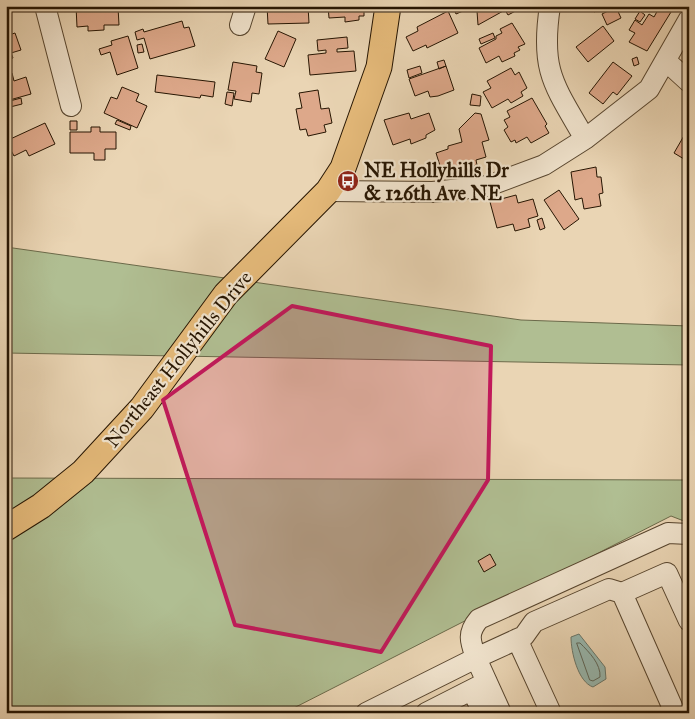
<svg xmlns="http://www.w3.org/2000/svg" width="695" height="719" viewBox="0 0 695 719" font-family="'IM FELL Great Primer',serif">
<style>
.green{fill:#b0be92;stroke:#6b6a4a}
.water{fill:#98b8af;stroke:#6a776a}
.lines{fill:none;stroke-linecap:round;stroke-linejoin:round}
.shore{stroke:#5f6658;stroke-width:1}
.building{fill:#dda88a;stroke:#261502}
.minor-casing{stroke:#57452e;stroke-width:22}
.major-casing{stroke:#261502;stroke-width:27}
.minor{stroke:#f1e4ce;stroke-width:20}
.major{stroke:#e5ba7a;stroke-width:25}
.marked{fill:#c2185b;fill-opacity:0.2;stroke:#c2185b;stroke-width:4;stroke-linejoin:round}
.labels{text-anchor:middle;stroke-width:4.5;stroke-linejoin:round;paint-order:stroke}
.poi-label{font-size:20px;font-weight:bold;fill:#261502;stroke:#f1e4ce;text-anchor:start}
.street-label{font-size:20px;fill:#261502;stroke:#f1e4ce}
</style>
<rect width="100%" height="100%" fill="#ead5b4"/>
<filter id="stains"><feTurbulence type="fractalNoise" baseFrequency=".004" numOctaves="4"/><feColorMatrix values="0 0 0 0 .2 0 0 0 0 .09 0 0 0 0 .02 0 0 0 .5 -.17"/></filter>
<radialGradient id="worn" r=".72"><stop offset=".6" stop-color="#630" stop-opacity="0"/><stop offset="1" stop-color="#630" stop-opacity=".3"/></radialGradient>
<!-- green -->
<path class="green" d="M6 247 521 320 689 326V365L6 353Z
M6 478 689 480V523L671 516 284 713H6Z"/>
<!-- water -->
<path class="water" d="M579 634 605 667 606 679 593 687C578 682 571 652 571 637Z"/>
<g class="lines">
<!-- shore -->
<path class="shore" d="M577 643H580C589 652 601 664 600 677L593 681 590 680Z"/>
</g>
<!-- building -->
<path class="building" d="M76 6 118 7 119 25H104V30L88 31V26L77 27Z
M145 6H161L147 11Z
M267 6H308L309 23 268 24Z
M328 6H364V16H359V20L345 22V17L329 18Z
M461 6 463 11 456 14 453 7Z
M483 6H525L508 15 505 10 478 25 477 11Z
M593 6H606L594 12Z
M660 6H664L671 12 647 51 629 42 635 33 629 30 635 20 642 25 649 14 654 17Z
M616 7 621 18 607 25 602 14Z
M448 11 458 33 427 48 426 45 413 51 406 37 418 31 417 27Z
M640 11 645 15 640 22 635 19Z
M182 21 184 28 189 27 195 46 150 59 144 38 137 40 135 32 143 29 144 32Z
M512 23 525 44 518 47 520 50 514 53 515 56 502 62 499 56 486 63 479 48 496 39V36L502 33 500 29Z
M603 26 614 41 588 62 576 47Z
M278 31 296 39 284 67 265 59Z
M15 33 21 50 11 53 13 58 6 61V36Z
M493 33 495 38 481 44 479 39Z
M128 36 138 68 117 75 110 52 101 55 99 49 112 45 111 41Z
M347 37 348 48 337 49V52L354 51 356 71 310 75 308 55 326 53V50L318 51 317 40Z
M142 44 144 52 138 53 137 45Z
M637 57 639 64 634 66 632 59Z
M444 60 446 66 439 69 437 62Z
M233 62 257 66 256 72 262 73 259 94 252 93 251 102 234 99 236 91 228 90Z
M613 62 632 76 617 95 613 92 603 104 589 93Z
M420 66 422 73 409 78 407 70Z
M446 66 454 90 438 96 430 97 428 91 415 96 409 79Z
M511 68 515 75 519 72 527 88 521 92 523 96 511 103 508 99 492 108 483 92 491 88 487 81Z
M12 73 14 81 26 77 31 94 6 101V75Z
M157 75 215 82 213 97 201 95 200 98 155 92Z
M122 87 139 94 136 101 147 106 137 128 104 113 111 97 117 99Z
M318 90 321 109 329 108 332 123 324 125 326 132 308 136 306 129 300 130 296 109 302 108 299 93Z
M227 92 234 93 232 106 225 104Z
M472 94 481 96 480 106 470 105Z
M21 98 22 104 6 108V102Z
M532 98 547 124 545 126 549 133 531 143 527 137 516 143 515 140 511 142 504 130 508 127 504 120 510 117 507 111Z
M409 113 411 119 429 113 435 130 426 135V138L411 144 410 139 393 145 384 120Z
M475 113 481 114 489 140 482 142 486 157 476 160 477 165 442 172 436 153 448 149V146L462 142 459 129Z
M117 120 131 126 130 130 115 124Z
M70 121H77V130H70Z
M45 123 55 144 29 156 26 150 14 156 6 141Z
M91 127H100V132H116V149H105V160H94V153H70V132H91Z
M689 127V162L674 153Z
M596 167 597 177H601L603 193 599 194 601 206 584 209 582 198 575 200 571 172Z
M559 190 579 219 564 230 544 200Z
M516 195 518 203 533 199 538 216 528 219 530 227 515 231 513 224 497 228 490 202Z
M542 218 545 228 540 230 537 220Z
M490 554 496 565 484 572 478 561Z"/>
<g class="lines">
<!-- minor casing -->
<g class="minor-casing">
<path id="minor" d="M45 6 71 106
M550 6C540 71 554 85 585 139
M240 25 246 6
M666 61 689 82
M328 191 433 192 488 186 544 165 585 139 649 89 689 19
M689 534 668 533 479 619C467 633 470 641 476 658L524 636 534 622 609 589 622 593 667 573 689 621
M622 593 675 713
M517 639 551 713
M472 690 483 713
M366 713 476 658 501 713
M426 713 487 682"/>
</g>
<!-- major casing -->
<g class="major-casing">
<path id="major" d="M6 528 41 506 83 472 142 408 226 294 328 191 343 168 379 67 388 6"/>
</g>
<!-- minor -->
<use href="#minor" class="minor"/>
<!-- major -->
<use href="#major" class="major"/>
</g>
<!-- marked area -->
<path class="marked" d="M292 306 491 346 488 480 381 652 235 625 163 400Z"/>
<!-- icons -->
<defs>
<g id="bus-disc" transform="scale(1.125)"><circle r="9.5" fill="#8f2418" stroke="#f1e4ce"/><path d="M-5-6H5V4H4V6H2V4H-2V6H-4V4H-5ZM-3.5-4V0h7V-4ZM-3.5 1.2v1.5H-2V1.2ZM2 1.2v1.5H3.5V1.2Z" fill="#fff"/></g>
</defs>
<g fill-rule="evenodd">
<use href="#bus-disc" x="348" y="181"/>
</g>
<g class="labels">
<!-- poi labels -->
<g class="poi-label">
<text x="364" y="177">NE Hollyhills Dr<tspan x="364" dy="23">&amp; 126th Ave NE</tspan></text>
</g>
<!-- street labels -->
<g class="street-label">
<text transform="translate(178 359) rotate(-51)" y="7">Northeast Hollyhills Drive</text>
</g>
</g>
<!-- margin -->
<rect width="695" height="719" fill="none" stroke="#ead5b4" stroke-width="25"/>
<rect x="8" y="8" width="680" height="704" fill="none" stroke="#261502" stroke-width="2.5"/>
<rect x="12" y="12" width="670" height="694" fill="none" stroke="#261502"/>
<rect width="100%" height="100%" filter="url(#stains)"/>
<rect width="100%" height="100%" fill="url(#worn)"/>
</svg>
